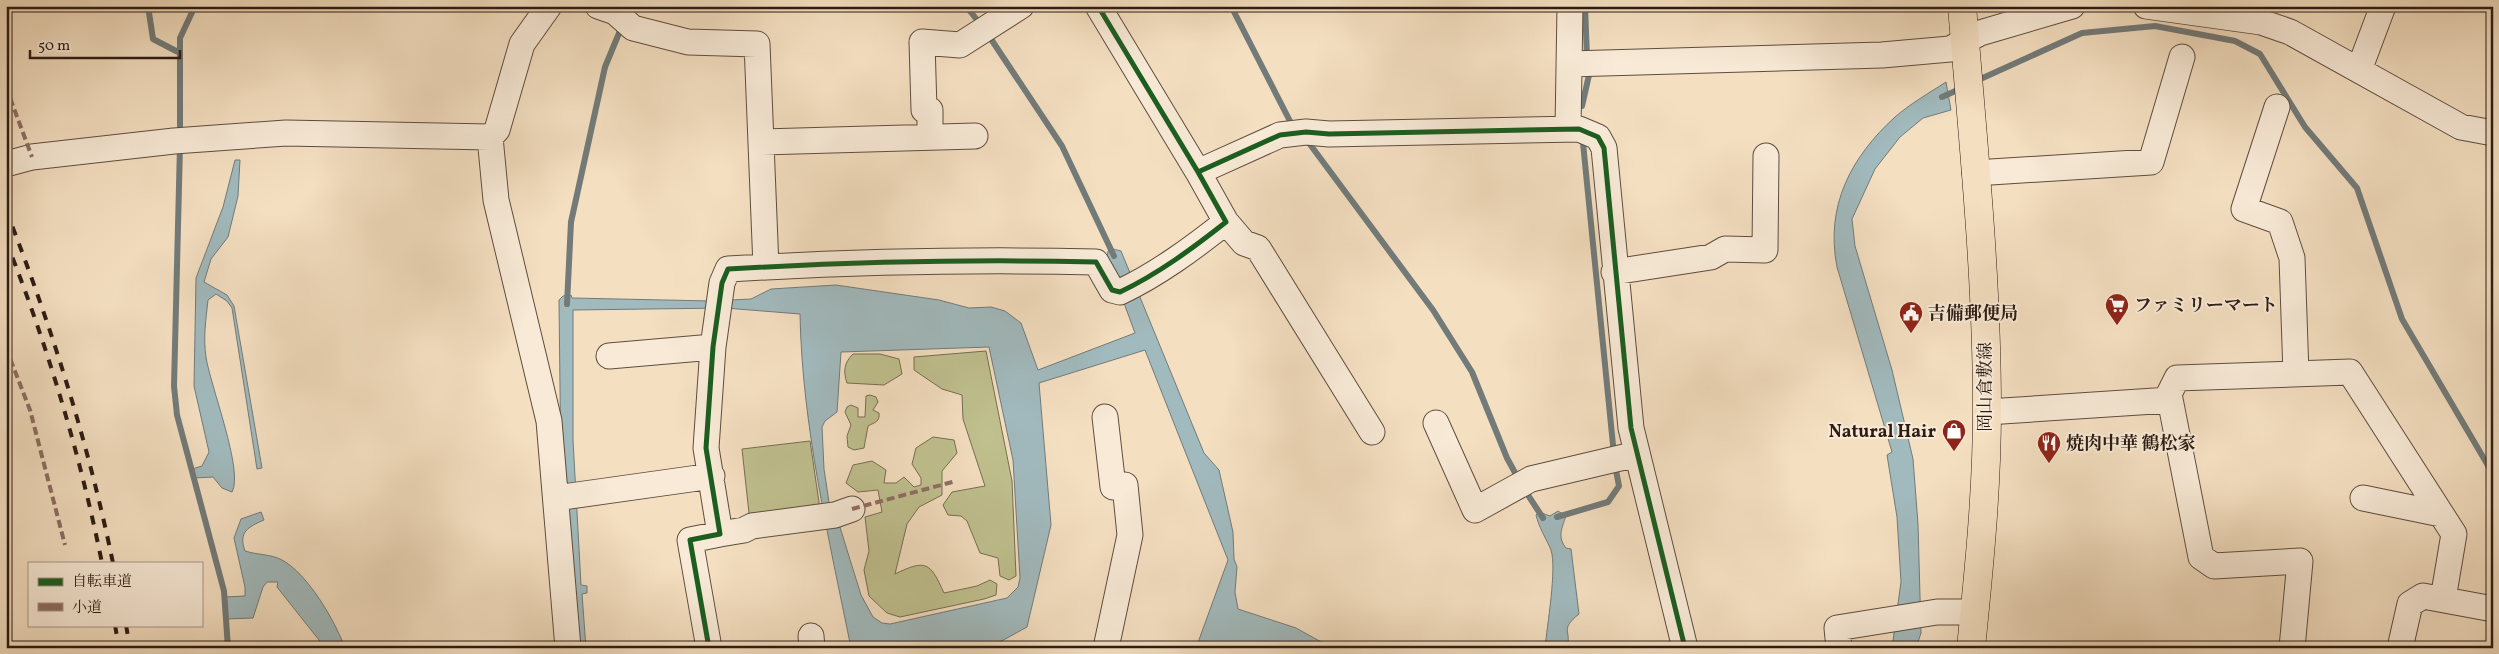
<svg xmlns="http://www.w3.org/2000/svg" width="2499" height="654" viewBox="0 0 2499 654" font-family="Vollkorn,'Noto Serif JP',serif">
<style>
.green{fill:#c0c08f;stroke:#766e52}
.water{fill:#a1babe;stroke:#727b7a;fill-rule:evenodd}
.lines{fill:none;stroke-linecap:round;stroke-linejoin:round}
.stream{stroke:#727b7a;stroke-width:6}
.minor-casing{stroke:#5e4d3f;stroke-width:27}
.major-casing{stroke:#2c1c14;stroke-width:29}
.minor{stroke:#f8ead7;stroke-width:25}
.major{stroke:#f4dfc1;stroke-width:28}
.rail{stroke:#2c1c14;stroke-width:4;stroke-dasharray:9 9;stroke-linecap:butt}
.quiet{stroke:#8d6e63;stroke-width:4;stroke-dasharray:8 4;stroke-linecap:butt}
.cycleway-casing{stroke:#f8ead7;stroke-width:8}
.cycleway{stroke:#1b5e20;stroke-width:5}
.labels{text-anchor:middle;stroke-width:4;stroke-linejoin:round;paint-order:stroke}
.poi-label{font-size:18px;font-weight:bold;fill:#2c1c14;stroke:#f8ead7;text-anchor:start}
.street-label{font-size:18px;fill:#2c1c14;stroke:#f8ead7}
</style>
<rect width="100%" height="100%" fill="#f4dfc1"/>
<filter id="stains"><feTurbulence type="fractalNoise" baseFrequency=".004" numOctaves="4"/><feColorMatrix values="0 0 0 0 .2 0 0 0 0 .09 0 0 0 0 .02 0 0 0 .5 -.17"/></filter>
<radialGradient id="worn" r=".72"><stop offset=".6" stop-color="#630" stop-opacity="0"/><stop offset="1" stop-color="#630" stop-opacity=".3"/></radialGradient>
<!-- green -->
<path class="green" d="M986 351 1012 481 1016 576 1009 580 1000 576 998 558 980 553 967 521 961 516 948 515 943 505 952 492 985 486 963 419 962 395 942 389 914 370V357Z
M853 354H880L899 359 902 374 884 385 847 383C843 371 844 363 853 354Z
M870 395 876 397 878 402 873 410 879 413C880 422 875 422 868 426L864 448 854 450 848 447 847 436 851 425 845 412 847 407 851 405 858 408V417H865L866 396Z
M933 437 954 440 957 453 942 471V495L919 507 907 524 895 574C926 559 930 562 944 593L977 586 990 580 997 584 996 595 984 599 900 617 887 613 869 596 864 570 869 551 865 517 882 512 878 490 858 492 846 483 853 465 872 461 886 470 884 483H896L904 477 914 487 921 485V478L912 464 916 448Z
M810 441 820 509 750 522 742 449Z"/>
<!-- water -->
<path class="water" d="M1946 82 1951 110 1923 118 1900 137 1875 169 1852 219 1855 246 1892 370 1913 459 1918 524 1921 633 1916 648H1892L1901 582 1897 517 1887 455 1892 452 1837 267C1825 206 1851 157 1895 117 1910 104 1929 93 1946 82Z
M235 160H240L238 196 228 237 211 259 204 282 227 295 234 306 262 468 257 469 232 308 227 301 216 294 208 300C206 319 203 337 206 357 210 385 244 471 232 492L222 488 213 477 194 478 192 469 202 466 209 452 194 386 196 278 223 207Z
M1113 249 1121 251 1204 453 1219 470 1233 532 1234 559 1237 567 1235 592 1238 609 1296 628 1332 648H1196L1228 560 1145 350 1039 383 1051 525 1027 627 989 648H851C829 538 802 426 800 314L725 308 573 310V440L581 585 587 586V593L582 594 586 648H573L561 475 559 300 563 296 571 295 572 298 711 301 751 299 771 289 836 285 939 300 969 308 991 307 1005 311 1021 323 1038 370 1135 333 1107 257 1108 251ZM989 347 1013 460 1020 578 1018 587 1007 598 890 624 882 623 873 617 861 595 839 524 830 509 824 469 822 427 825 421 837 412 841 352Z
M1558 511 1566 516C1562 528 1557 537 1566 548L1571 549 1579 614C1559 630 1572 630 1567 648H1545C1547 626 1557 569 1551 550 1546 538 1539 528 1536 515L1539 512 1550 516Z
M261 512 264 520C248 527 238 532 245 551 257 555 271 554 282 560 308 574 335 621 345 648H321L319 640 277 587 278 582H267L263 587 253 618 226 619 224 597 245 596V587L234 538 241 519Z"/>
<g class="lines">
<!-- stream -->
<path class="stream" d="M148 6 153 39 178 52
M966 6 981 25
M1231 6 1293 127
M1585 6 1587 57
M987 33 1062 146 1114 256
M1976 81 2082 33 2155 26 2235 41 2260 54 2305 127 2357 188 2402 319 2493 474
M1942 97 1962 88
M1582 106 1589 75 1588 67
M180 136V38L195 6
M1306 139 1433 310 1472 372 1507 458 1519 480
M1583 143 1614 455
M180 146 174 386 177 415 224 591 228 648
M567 304 571 222 605 67 622 26
M1524 489 1543 518
M1557 517 1608 502 1619 486 1615 465"/>
<!-- minor casing -->
<g class="minor-casing">
<path id="minor" d="M598 6 615 12 633 28 688 42 757 44 766 267
M2146 6 2261 22 2290 32 2461 127 2493 133
M1569 64 1882 55 1950 49 1980 33 2072 6
M2359 70 2383 6
M2277 107 2244 209 2280 222 2292 258 2296 374
M1568 129 1570 6
M490 137 496 200 549 421 568 648
M930 137V110H924L922 42 960 45 1021 6
M761 142 975 136
M6 164 32 157 174 141 286 133 490 137 497 130 522 44 549 6
M1198 172 1280 135 1306 132 1329 134 1579 129 1598 137 1604 148 1631 428 1685 648
M1975 173 2151 162 2182 57
M1226 222 1244 243 1258 248 1372 432
M1614 272 1711 257 1725 249 1765 250 1766 156
M609 356 713 347
M1987 412 2170 400
M1105 417 1113 487 1125 485 1130 535 1106 648
M1436 423 1475 510 1531 479 1637 454
M556 498 712 476
M2363 498 2441 514
M720 534 744 530 752 526 835 515 852 509
M811 636 812 648
M709 648 690 540 720 534 706 448 713 347 722 283 728 269C850 262 973 259 1096 262L1112 290 1120 292C1158 274 1193 248 1226 222L1198 172 1098 6
M1839 648 1837 628 1937 612H1975
M2292 648 2300 561 2214 566 2201 557 2169 394 2177 378 2350 372 2454 534 2443 599
M2400 648 2410 604 2423 596 2493 609"/>
</g>
<!-- major casing -->
<g class="major-casing">
<path id="major" d="M1962 6C1973 141 1987 275 1987 410 1987 490 1979 569 1971 648"/>
</g>
<!-- minor -->
<use href="#minor" class="minor"/>
<!-- major -->
<use href="#major" class="major"/>
<!-- rail -->
<path class="rail" d="M6 210C51 325 88 442 113 563
M6 241C47 344 80 454 102 563
M115 625 119 648
M126 625 130 648"/>
<!-- quiet -->
<path class="quiet" d="M6 87 32 157
M6 348 30 410 65 545
M852 509 956 481"/>
<!-- cycleway casing -->
<g class="cycleway-casing">
<path id="cycleway" d="M1198 172 1280 135 1306 132 1329 134 1579 129 1598 137 1604 148 1631 428 1685 648
M709 648 690 540 720 534 706 448 713 347 722 283 728 269C850 262 973 259 1096 262L1112 290 1120 292C1158 274 1193 248 1226 222L1198 172 1098 6"/>
</g>
<!-- cycleway -->
<use href="#cycleway" class="cycleway"/>
</g>
<!-- icons -->
<defs>
<g id="supermarket-pin" transform="scale(1.25)"><path d="M0 17L-7.5 6A9.5 9.5 0 1 1 7.5 6Z" fill="#8f2418" stroke="#f8ead7"/><path d="M-6-5.5h2.5l.6 2H6L4.5 2H-2.5L-4.4-4H-6ZM-1.5 3.2a1.3 1.3 0 1 0 .1 0ZM3 3.2a1.3 1.3 0 1 0 .1 0Z" fill="#fff"/></g>
<g id="civic-pin" transform="scale(1.25)"><path d="M0 17L-7.5 6A9.5 9.5 0 1 1 7.5 6Z" fill="#8f2418" stroke="#f8ead7"/><path d="M-.6-6.5H3V-4.5H.6V-3L4-1V1h2V6H-6V1h2V-1L-.6-3ZM-1.2 2.5V6h2.4V2.5Z" fill="#fff"/></g>
<g id="shop-pin" transform="scale(1.25)"><path d="M0 17L-7.5 6A9.5 9.5 0 1 1 7.5 6Z" fill="#8f2418" stroke="#f8ead7"/><path d="M-5-2.5h2.3a2.7 3.5 0 0 1 5.4 0H5L5.5 6h-11ZM-1.5-2.5h3a1.5 2.3 0 0 0-3 0Z" fill="#fff"/></g>
<g id="restaurant-pin" transform="scale(1.25)"><path d="M0 17L-7.5 6A9.5 9.5 0 1 1 7.5 6Z" fill="#8f2418" stroke="#f8ead7"/><path d="M-5-6h1v4h1v-4h1v4h1v-4h1v5L-1.5 .5V6h-2V.5L-5-1ZM5-6V6H3V1.5H1.5Q1.5-4 5-6Z" fill="#fff"/></g>
</defs>
<g fill-rule="evenodd">
<use href="#supermarket-pin" x="2117" y="305"/>
<use href="#civic-pin" x="1911" y="313"/>
<use href="#shop-pin" x="1954" y="431"/>
<use href="#restaurant-pin" x="2049" y="443"/>
</g>
<g class="labels">
<!-- poi labels -->
<g class="poi-label">
<text x="2134" y="311">ファミリーマート</text>
<text x="1928" y="319">吉備郵便局</text>
<text x="1936" y="437" text-anchor="end">Natural Hair</text>
<text x="2066" y="449">焼肉中華 鶴松家</text>
</g>
<!-- street labels -->
<g class="street-label">
<text transform="translate(1985 387) rotate(-90)" y="6">岡山倉敷線</text>
</g>
</g>
<!-- margin -->
<rect width="2499" height="654" fill="none" stroke="#f4dfc1" stroke-width="25"/>
<rect x="8" y="8" width="2484" height="639" fill="none" stroke="#2c1c14" stroke-width="2.5"/>
<rect x="12" y="12" width="2474" height="629" fill="none" stroke="#2c1c14"/>
<!-- legend -->
<rect x="28" y="562" width="175" height="65" fill="#f8ead7" stroke="#a69889"/>
<rect x="38" y="578" width="25" height="8" fill="#1b5e20" stroke="#a69889"/>
<text x="72" y="586" font-size="15" fill="#2c1c14">自転車道</text>
<rect x="38" y="603" width="25" height="8" fill="#8d6e63" stroke="#a69889"/>
<text x="72" y="612" font-size="15" fill="#2c1c14">小道</text>
<!-- scale -->
<path d="M30 50v8h150v-8" fill="none" stroke="#2c1c14" stroke-width="2.5"/>
<text x="38" y="50" font-size="15" fill="#2c1c14" stroke="#f8ead7" stroke-width="4" paint-order="stroke">50 m</text>
<rect width="100%" height="100%" filter="url(#stains)"/>
<rect width="100%" height="100%" fill="url(#worn)"/>
</svg>
